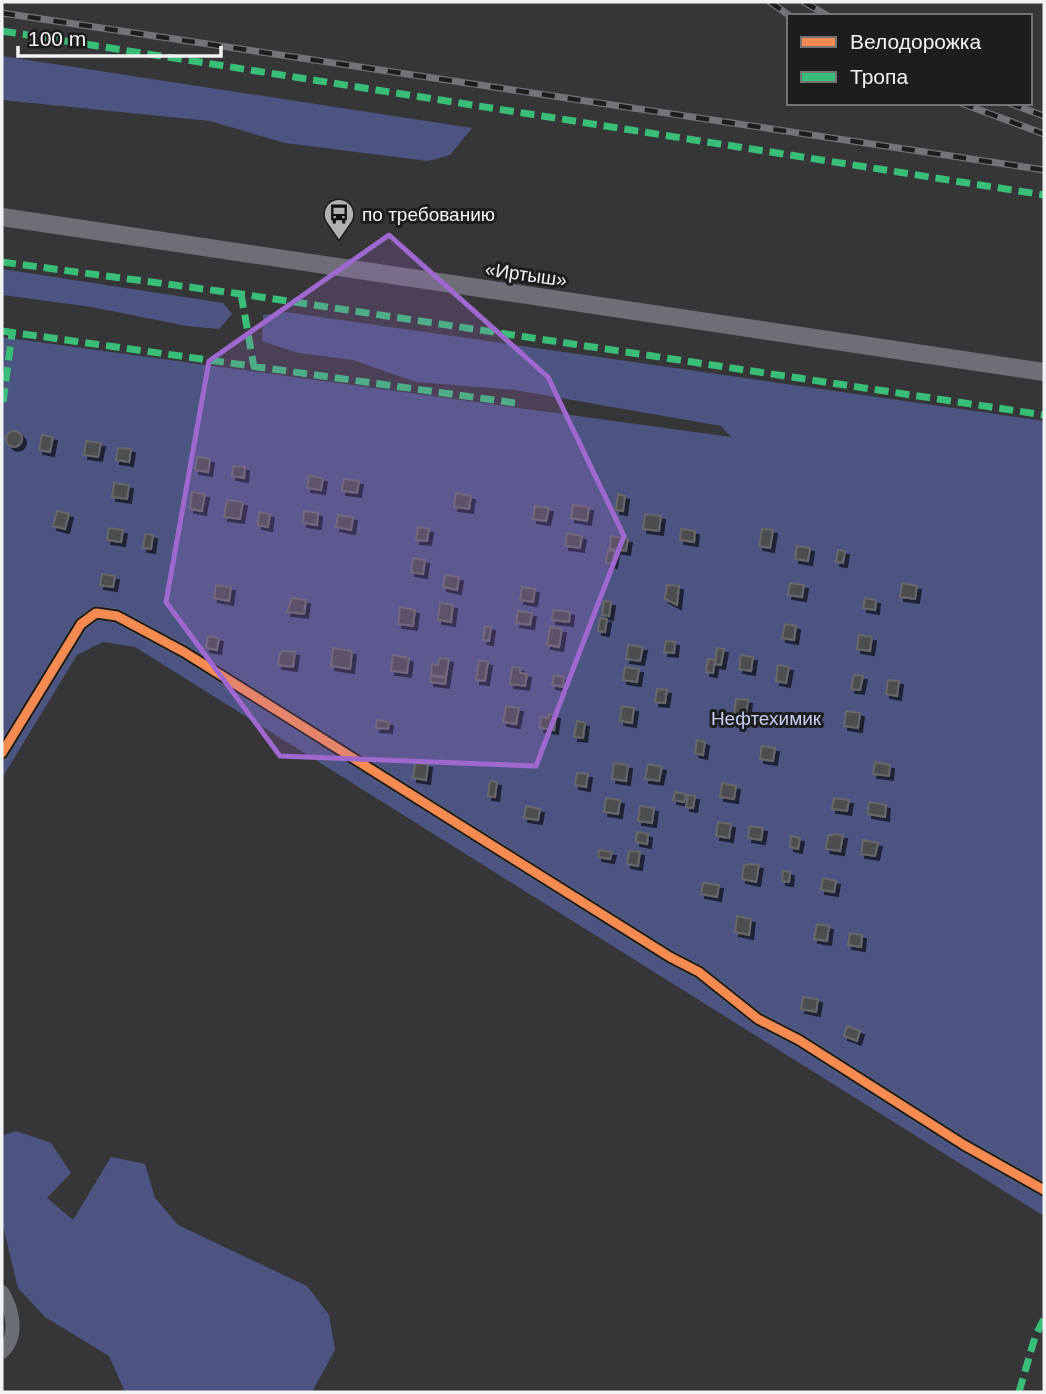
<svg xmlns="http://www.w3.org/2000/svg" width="1046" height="1394" viewBox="0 0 1046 1394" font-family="Arial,sans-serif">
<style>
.green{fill:#4c5582}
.building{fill:#4d4e4f;stroke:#68686a;stroke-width:2;filter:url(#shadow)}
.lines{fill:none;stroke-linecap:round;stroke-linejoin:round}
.minor{stroke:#6c6e77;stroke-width:14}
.major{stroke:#6d6e78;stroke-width:18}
.rail-casing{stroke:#727479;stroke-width:7}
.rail{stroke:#1d1d1e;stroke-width:4.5;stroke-dasharray:13;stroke-linecap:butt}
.quiet{stroke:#3abd76;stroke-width:7;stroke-dasharray:14 7;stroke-linecap:butt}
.cycleway-casing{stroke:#1d1d1e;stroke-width:13}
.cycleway{stroke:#f68b52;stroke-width:9}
.marked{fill:#9f68cf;fill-opacity:0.2;stroke:#9f68cf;stroke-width:5;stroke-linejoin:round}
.labels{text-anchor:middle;stroke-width:6;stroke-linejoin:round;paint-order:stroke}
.poi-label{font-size:19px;fill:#f3f3f5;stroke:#1d1d1e;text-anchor:start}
.street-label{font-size:19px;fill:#f3f3f5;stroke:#1d1d1e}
.park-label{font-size:19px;fill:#c5cff4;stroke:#1d1d1e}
</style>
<defs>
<filter id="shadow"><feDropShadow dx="4" dy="4" stdDeviation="0" flood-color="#0009"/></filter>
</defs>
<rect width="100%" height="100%" fill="#363638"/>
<!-- green -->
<path class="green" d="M2 56 472 128 450 155 428 161 285 143 210 121 2 100Z
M2 269 223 303 232 314 219 329 187 326 92 307 2 295Z
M286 312 1044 421V1216L135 647 103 642 77 655 2 778V337L731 437 721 426 515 390 416 382 353 360 298 353 262 341 263 315Z
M16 1131 51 1143 71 1173 47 1198 73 1220 111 1157 145 1164 155 1198 178 1225 307 1286 329 1315 335 1350 312 1392H125L109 1356 45 1317 18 1288 2 1222V1136Z"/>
<!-- building -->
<path class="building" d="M6 439a8 8 0 1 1 16 0a8 8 0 1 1-16 0Z
M42 435 53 437 50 452 39 450Z
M86 441 101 443 98 457 84 455Z
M118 448 131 449 129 462 116 460Z
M197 457 210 459 208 472 195 470Z
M233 466 245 467 244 478 232 476Z
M309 476 323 478 321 490 307 488Z
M344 479 359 481 357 493 342 491Z
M114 483 129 485 127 499 112 497Z
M192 492 205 494 202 511 190 509Z
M456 493 471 496 469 509 454 507Z
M618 494 625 496 623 511 616 510Z
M227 500 243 502 240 519 224 517Z
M573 505 589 507 587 521 571 518Z
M535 506 549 508 546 521 533 519Z
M57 511 69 514 65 529 53 526Z
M304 511 318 513 317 525 303 523Z
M259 512 270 514 268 527 258 525Z
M645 514 661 516 659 531 643 529Z
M338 515 353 517 351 530 336 527Z
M418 527 429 529 427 541 416 540Z
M109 528 123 530 121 542 107 540Z
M681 529 695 531 694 542 680 540Z
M762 529 773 530 770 548 759 546Z
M567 533 582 536 580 548 565 546Z
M145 534 153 535 151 549 143 548Z
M611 536 628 539 626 551 610 549Z
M797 546 810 548 808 561 795 559Z
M608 550 615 551 613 564 606 563Z
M838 550 845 551 843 563 836 562Z
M413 558 425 560 423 574 411 572Z
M102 574 115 576 113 587 100 585Z
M445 575 459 577 457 590 443 587Z
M790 583 804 585 802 597 788 595Z
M902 583 917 586 915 599 900 597Z
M216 585 231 587 229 601 214 598Z
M667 585 679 586 677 605 665 599Z
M522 587 535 589 533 602 520 600Z
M292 598 306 600 304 614 287 612Z
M865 598 876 600 875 610 863 608Z
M604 601 611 602 609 616 602 615Z
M440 603 453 605 451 622 438 620Z
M400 607 415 610 413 626 398 624Z
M553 610 570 612 569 622 552 620Z
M518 611 532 613 530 625 516 623Z
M600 618 607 619 605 632 598 631Z
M785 624 796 626 794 640 782 638Z
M485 626 491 627 489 641 483 640Z
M550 627 562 629 559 647 547 645Z
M859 635 872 637 870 651 857 649Z
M208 636 219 638 217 650 206 648Z
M666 641 675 642 674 653 664 652Z
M628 645 643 647 640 661 626 659Z
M333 648 352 651 350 669 331 666Z
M717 648 724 649 721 665 715 664Z
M284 651 295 652 293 667 278 665 280 653Z
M393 655 409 658 407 673 391 671Z
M741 655 753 657 751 671 739 669Z
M439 658 449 659 446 677 431 675 432 664 438 665Z
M708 659 715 660 713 673 706 672Z
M479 660 488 662 485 681 476 680Z
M778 665 789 667 786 683 776 681Z
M512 667 520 668V673L527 674 525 686 510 684Z
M625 667 639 669 637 682 623 680Z
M554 675 564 677 563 687 552 685Z
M854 675 863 676 860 690 851 689Z
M431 676 446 678 445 684 430 682Z
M888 680 899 681 897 696 886 694Z
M657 689 667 690 665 703 655 702Z
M736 699 748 700 746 716 734 714Z
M506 706 519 708 516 724 503 722Z
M622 706 634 708 632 723 620 721Z
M846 711 860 713 858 728 844 726Z
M549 714 556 715 554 730 540 728 541 717 548 718Z
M377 720 389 722 388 729 376 728Z
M577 721 585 723 583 738 574 737Z
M697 740 705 742 703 755 695 753Z
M762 746 775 748 773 761 760 759Z
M875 762 890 765 889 776 873 774Z
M415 763 428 764 426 780 413 778Z
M614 763 628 765 626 781 612 779Z
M648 764 662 767 659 781 645 779Z
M577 773 588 774 586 787 575 785Z
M490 781 497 782 495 797 488 796Z
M722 783 736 786 734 799 720 797Z
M675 792 686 794 684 802 673 800Z
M688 795 695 796 693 808 686 807Z
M606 798 620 800 618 814 604 812Z
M834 798 849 800 847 811 832 809Z
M869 802 886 805 885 817 868 814Z
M526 806 540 809 538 820 524 818Z
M640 806 654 808 652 823 638 821Z
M718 822 731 824 729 838 716 836Z
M750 826 763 828 761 840 748 838Z
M637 832 648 834 647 844 636 842Z
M834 834 843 835 840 851 826 849 828 836Z
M791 836 800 838 798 849 790 847Z
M863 840 878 843 875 856 861 854Z
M599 850 612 852 610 859 598 857Z
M629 851 640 852 638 866 627 864Z
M750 864 759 865 756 882 742 879 744 865Z
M783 871 790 872 789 882 782 881Z
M823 878 836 881 834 892 821 890Z
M703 883 719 885 717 897 701 894Z
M737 916 751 919 749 935 735 932Z
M817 924 829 926 827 941 814 939Z
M850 933 862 935 861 947 848 945Z
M803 997 818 999 816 1012 801 1009Z
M847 1026 860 1031 857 1041 844 1036Z"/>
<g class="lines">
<!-- minor -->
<path class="minor" d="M2 753 81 624 96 613 117 616 184 652 670 957 699 972 758 1019 799 1040 964 1145 1044 1190
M2 1292C13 1310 19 1336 2 1352"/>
<!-- major -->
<path class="major" d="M2 217 1044 372"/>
<!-- rail casing -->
<g class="rail-casing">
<path id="rail" d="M770 2 790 16
M804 2 828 16
M2 13 1044 170
M961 103 1044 134
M1009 103 1044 116"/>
</g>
<!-- rail -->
<use href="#rail" class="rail"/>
<!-- quiet -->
<path class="quiet" d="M2 31 1044 195
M2 262 241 294 1044 415
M241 294 254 367
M2 331 515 403
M3 402 12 334
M1019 1392 1035 1337 1044 1319"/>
<!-- cycleway casing -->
<g class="cycleway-casing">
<path id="cycleway" d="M2 753 81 624 96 613 117 616 184 652 670 957 699 972 758 1019 799 1040 964 1145 1044 1190"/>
</g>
<!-- cycleway -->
<use href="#cycleway" class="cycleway"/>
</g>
<!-- marked area -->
<path class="marked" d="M389 235 548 377 624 536 536 766 280 756 166 602 209 361Z"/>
<!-- icons -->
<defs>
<g id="bus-pin" transform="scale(1.575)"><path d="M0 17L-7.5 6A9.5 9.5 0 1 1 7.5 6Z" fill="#b1b1b3" stroke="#1d1d1e"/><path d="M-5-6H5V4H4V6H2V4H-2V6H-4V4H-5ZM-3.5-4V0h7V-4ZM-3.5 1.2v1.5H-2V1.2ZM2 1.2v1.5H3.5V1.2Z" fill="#111"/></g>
</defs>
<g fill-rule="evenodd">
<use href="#bus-pin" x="339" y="214"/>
</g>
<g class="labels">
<!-- poi labels -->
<g class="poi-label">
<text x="362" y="221">по требованию</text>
</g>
<!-- street labels -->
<g class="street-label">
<text transform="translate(526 274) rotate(8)" y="7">«Иртыш»</text>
</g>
<!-- park labels -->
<g class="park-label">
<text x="766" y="725">Нефтехимик</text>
</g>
</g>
<!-- border -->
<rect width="1046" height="1394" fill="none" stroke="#f3f3f5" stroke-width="7"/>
<!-- legend -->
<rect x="787" y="14" width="245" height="91" fill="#1d1d1e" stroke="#737374" stroke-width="2"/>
<rect x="801" y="37" width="35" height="10" fill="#f68b52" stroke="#737374" stroke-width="2"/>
<text x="850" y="49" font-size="21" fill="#f3f3f5">Велодорожка</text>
<rect x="801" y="72" width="35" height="10" fill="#3abd76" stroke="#737374" stroke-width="2"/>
<text x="850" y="84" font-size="21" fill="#f3f3f5">Тропа</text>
<!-- scale -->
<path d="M18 46v10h203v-10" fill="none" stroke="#f3f3f5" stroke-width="3.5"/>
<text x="28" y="46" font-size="21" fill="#f3f3f5" stroke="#1d1d1e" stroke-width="5" paint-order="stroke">100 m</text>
</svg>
